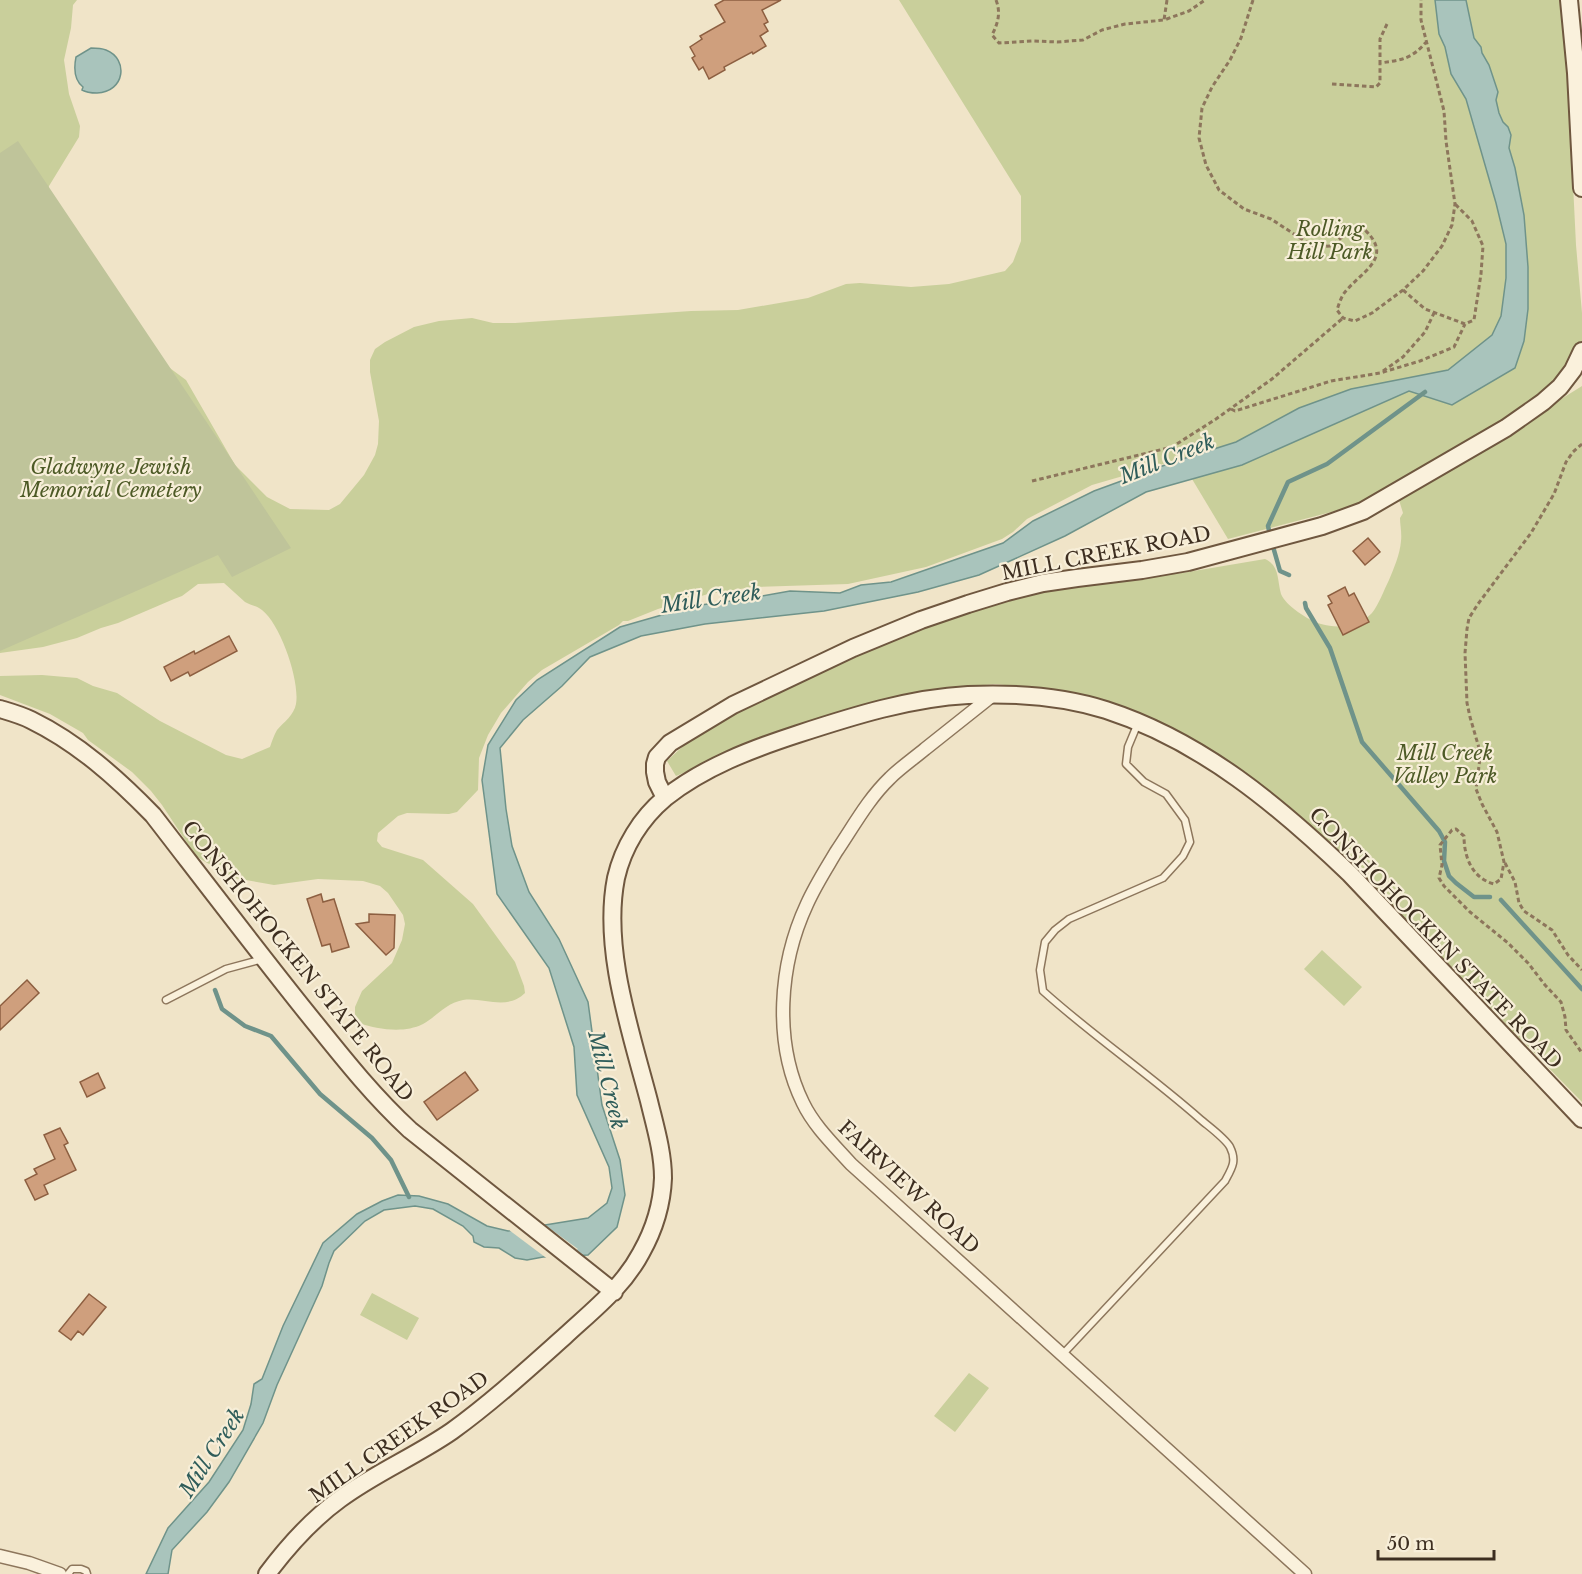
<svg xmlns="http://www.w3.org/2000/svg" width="1582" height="1574" viewBox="0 0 1582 1574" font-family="'Libre Baskerville',serif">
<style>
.green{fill:#c9cf9b}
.cemetery{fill:#bfc49a}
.water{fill:#a9c4bc;stroke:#6f938a;stroke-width:1.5}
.pier{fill:#f0e4c8}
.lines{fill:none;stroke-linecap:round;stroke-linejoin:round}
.stream{stroke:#6f938a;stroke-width:4.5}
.building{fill:#cf9f7d;stroke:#8d5f41;stroke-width:1.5}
.lane-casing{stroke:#8d765c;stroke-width:9}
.street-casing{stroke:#8d765c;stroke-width:15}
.secondary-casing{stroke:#6f573f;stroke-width:20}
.path{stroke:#8d765c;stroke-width:3;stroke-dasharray:4.5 3;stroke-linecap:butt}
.lane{stroke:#faf1dc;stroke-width:6}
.street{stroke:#faf1dc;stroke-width:12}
.secondary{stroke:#faf1dc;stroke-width:16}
.labels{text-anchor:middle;stroke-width:4.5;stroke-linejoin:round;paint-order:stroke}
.park-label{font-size:20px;font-style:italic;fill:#4d5a26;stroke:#f7eed8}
.street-label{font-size:20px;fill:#3d2e20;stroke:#f7eed8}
.water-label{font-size:21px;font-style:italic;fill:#2f5d5a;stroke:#f7eed8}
</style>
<rect width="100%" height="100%" fill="#f0e4c8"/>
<!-- green -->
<path class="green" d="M0 0H77L73 5 71 28 64 60 69 94 80 126 79 137 49 186 46 208 140 346 186 380 235 465 267 497 290 509 329 510 340 504 364 475 375 455 378 444 379 421 370 372V360L375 349 385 342 414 327 439 321 472 318 493 323H515L691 311 738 310 808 298 846 284 860 283 911 287 949 284 1005 271 1013 262 1021 241V196L899 0H1564L1576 245 1582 313V347L1562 384 1358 505 1228 539 1180 459 1140 471H1135L1123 476 1092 485 1027 519 1013 532 1002 539 926 567 848 584 753 587 708 594 658 609 628 621H623L619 625 542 670 528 682 501 713 488 735 479 758 478 790 457 812 449 814 407 813 398 816 378 833 377 841 382 847 423 860 473 904 515 962 524 986 525 993C507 1011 484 997 463 1000 446 1003 436 1017 423 1024 403 1034 378 1029 358 1023L355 1015V1007L362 991 392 963 402 940 405 924 403 915 388 893 380 886 363 881 318 879 274 885 234 878 202 860 195 855 162 805 151 791 132 772 88 740 83 733 50 714 0 695V676L42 675 77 678 93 686 117 693 160 721 226 755 242 759 270 747C272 741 274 735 277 730 284 722 294 715 296 704 300 681 281 625 262 610 257 606 250 605 245 602 238 596 231 589 224 583L198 584 182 596 174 599 118 623 101 628 77 638 43 647 0 653Z
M1582 386V1102L1332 846 1273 794 1216 755 1048 689 995 684 937 689 867 706 771 736 676 776 667 761 695 735 791 683 959 613 1038 589 1182 573 1265 559C1280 566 1277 580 1281 594 1285 605 1309 621 1321 624 1338 629 1359 627 1372 613 1379 604 1384 590 1389 580 1394 568 1400 554 1401 541 1402 533 1400 525 1400 518L1403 513 1399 500Z
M1322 950 1362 987 1344 1006 1304 969Z
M372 1293 419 1318 407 1340 360 1315Z
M969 1373 989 1388 955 1432 934 1416Z"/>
<!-- cemetery -->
<path class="cemetery" d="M18 141 291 548 232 577 218 555 0 651V153Z"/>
<!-- water -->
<path class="water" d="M1435 0H1466L1474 38 1481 47 1482 53 1489 65 1498 92 1496 100 1499 113 1503 122 1508 127 1511 135 1509 148 1515 168 1524 215 1528 267V309L1524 341 1515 368 1452 405 1409 391 1242 465 1146 492 1065 536 979 575 918 592 824 611 705 624 641 636 590 657 562 686 523 720 500 748 506 809 512 846 529 892 559 939 588 1002 602 1105 620 1160 625 1195 617 1227 588 1255 543 1257 527 1260 515 1258 499 1248 484 1247 474 1242 473 1236 463 1226 433 1209 415 1206 384 1210 365 1221 334 1251 329 1263 322 1286 277 1385 263 1423 229 1482 207 1512 172 1550 168 1574H146L168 1528 209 1482 243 1430 251 1404 254 1384 262 1379 283 1326 323 1243 357 1214 382 1201 398 1195 419 1196 448 1204 487 1226 508 1231 588 1218 607 1203 612 1188 609 1167 577 1095 574 1047 549 968 497 894 489 833 482 780 488 745 516 700 537 680 620 627 693 606 746 599 790 591 840 593 861 585 891 582 1003 543 1033 521 1094 491 1176 461 1236 442 1299 408 1351 389 1448 370 1492 335 1501 316 1506 278V244L1496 203 1466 99 1451 74 1445 47 1439 34Z
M91 48C96 48 101 48 106 50 129 59 125 92 97 93 91 93 87 93 82 90L83 87C74 80 74 67 76 57Z"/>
<!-- pier -->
<path class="pier" d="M541 1222 578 1249 563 1259 549 1260 505 1227Z"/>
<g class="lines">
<!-- stream -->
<path class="stream" d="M1270 535 1268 526 1288 482 1327 464 1425 392
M1272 543 1280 571 1289 575
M1305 603 1306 608 1330 648 1362 742 1439 831 1445 842 1444 861 1449 876 1456 883 1474 897H1490
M1501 900 1582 989
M215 990 222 1009 245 1026 271 1036 320 1094 372 1138 391 1160 409 1197"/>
</g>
<!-- building -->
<path class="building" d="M724 0H781L762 10 768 22 764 24 768 31 760 36 766 46 753 54 752 52 724 67 725 70 709 79 703 67 699 70 692 58 695 56 690 47 702 39 700 36 725 22 715 5Z
M1368 538 1380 552 1365 565 1353 551Z
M1345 587 1349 596 1354 593 1369 622 1343 635 1328 605 1332 603 1328 596Z
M229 636 237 651 190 676 188 672 171 681 164 667 194 651 195 654Z
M321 894 323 902 334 899 349 947 332 952 330 944 322 946 307 899Z
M369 914 395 915 394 948 386 955 356 924 369 922Z
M27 980 39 993 0 1030V1006Z
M465 1072 478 1090 437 1120 424 1102Z
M98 1073 105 1088 87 1097 80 1082Z
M60 1128 68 1143 64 1145 76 1170 44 1185 48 1194 35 1200 25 1180 37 1174 34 1169 55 1159 44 1135Z
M89 1294 106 1307 83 1335 78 1331 71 1340 59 1331Z"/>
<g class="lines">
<!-- lane casing -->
<g class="lane-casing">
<path id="lane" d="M166 1000 226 969 263 959
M1062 1355 1225 1181C1232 1168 1237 1161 1230 1147 1225 1138 1208 1126 1200 1119 1149 1074 1093 1036 1043 991L1040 970 1045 942 1055 930 1069 919 1163 878 1183 856 1190 842 1185 820 1166 794 1144 782 1126 764 1128 747 1138 723
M68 1574 72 1569H81L86 1571 87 1574"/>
</g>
<!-- street casing -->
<g class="street-casing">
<path id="street" d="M993 695C970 713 948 731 925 749 913 759 900 768 890 778 868 799 853 827 836 852 826 869 815 886 807 904 779 964 773 1042 803 1103 814 1126 834 1145 851 1164L1305 1574
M0 1556 29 1563 60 1574"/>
</g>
<!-- secondary casing -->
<g class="secondary-casing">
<path id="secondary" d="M1569 0 1576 73 1582 188
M0 709C10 712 21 715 31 720 78 743 117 778 153 815 204 881 255 948 307 1013 340 1054 371 1094 410 1130L614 1292
M665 798 657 782 655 772V764L657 757 670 743 733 705 853 648 921 620 968 604 1007 592 1043 583 1077 578 1142 570 1188 562 1322 526 1363 511 1506 428 1543 402 1560 387 1573 370 1582 351
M267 1574C288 1546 311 1520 340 1499 375 1473 416 1456 452 1431 492 1402 528 1369 565 1336 593 1310 623 1287 641 1253 654 1230 662 1204 663 1178 663 1152 655 1126 649 1101 631 1032 602 949 616 878 623 847 641 818 665 798 704 767 752 749 798 734 853 716 910 698 968 695 1014 693 1062 696 1106 710 1202 741 1279 806 1350 874L1582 1119"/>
</g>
<!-- path -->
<path class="path" d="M996 0C1001 13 998 23 992 35L999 43 1033 41 1057 42 1083 40 1102 30 1125 24 1164 20
M1167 0 1164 20 1189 11 1205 0
M1253 0 1241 38 1230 60 1212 87 1202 108 1199 138 1206 165 1219 190 1244 209 1271 219 1314 247 1331 246 1351 230H1365C1394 258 1362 271 1345 292 1341 297 1339 304 1337 310L1343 318 1355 321 1372 313 1403 290 1423 271 1442 246 1452 225 1455 204 1446 141 1444 111 1421 20V0
M1387 24 1380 39V63C1402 60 1412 59 1427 41
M1332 84 1376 87 1380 83V63
M1403 290 1425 309 1465 324 1474 320 1481 274 1483 246 1472 221 1455 204
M1383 371 1403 357 1425 332 1434 313
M1231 409 1235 411 1331 381 1380 373 1420 361 1454 347 1465 324
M1582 444 1573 452 1566 462 1554 494 1531 533 1478 604 1469 618 1467 629 1465 653 1467 703 1470 717 1479 748 1480 758 1476 789 1482 804 1497 832 1504 862 1501 879 1494 884C1472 878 1464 857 1464 836L1456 829 1452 830 1440 845 1442 865 1439 878 1444 886 1470 912 1508 943 1528 963 1545 985 1561 1002 1565 1017 1566 1030 1582 1053
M1032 481 1172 447 1216 419 1272 379 1343 318
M1505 863 1515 882 1519 903 1524 911 1552 930 1568 955 1582 970"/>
<!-- lane -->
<use href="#lane" class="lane"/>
<!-- street -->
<use href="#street" class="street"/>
<!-- secondary -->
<use href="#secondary" class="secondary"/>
</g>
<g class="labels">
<!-- park labels -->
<g class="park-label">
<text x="1330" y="236">Rolling<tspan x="1330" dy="23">Hill Park</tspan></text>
<text x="111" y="474">Gladwyne Jewish<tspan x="111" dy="23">Memorial Cemetery</tspan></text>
<text x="1445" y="760">Mill Creek<tspan x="1445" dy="23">Valley Park</tspan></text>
</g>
<!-- street labels -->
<g class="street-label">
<text transform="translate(1106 553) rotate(-11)" y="7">MILL CREEK ROAD</text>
<text transform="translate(1436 938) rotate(46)" y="7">CONSHOHOCKEN STATE ROAD</text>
<text transform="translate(298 961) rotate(51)" y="7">CONSHOHOCKEN STATE ROAD</text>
<text transform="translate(909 1187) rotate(43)" y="7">FAIRVIEW ROAD</text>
<text transform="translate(399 1437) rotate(-35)" y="7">MILL CREEK ROAD</text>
</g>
<!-- water labels -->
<g class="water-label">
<text transform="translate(1167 459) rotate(-22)" y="7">Mill Creek</text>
<text transform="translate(711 599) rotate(-8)" y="7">Mill Creek</text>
<text transform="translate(607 1080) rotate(76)" y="7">Mill Creek</text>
<text transform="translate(212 1453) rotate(-57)" y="7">Mill Creek</text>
</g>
</g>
<!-- scale -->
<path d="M1378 1550v9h116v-9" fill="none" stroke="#3d2e20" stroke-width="3"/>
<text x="1387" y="1550" font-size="18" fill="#3d2e20" stroke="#f7eed8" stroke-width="4.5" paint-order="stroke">50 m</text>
</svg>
